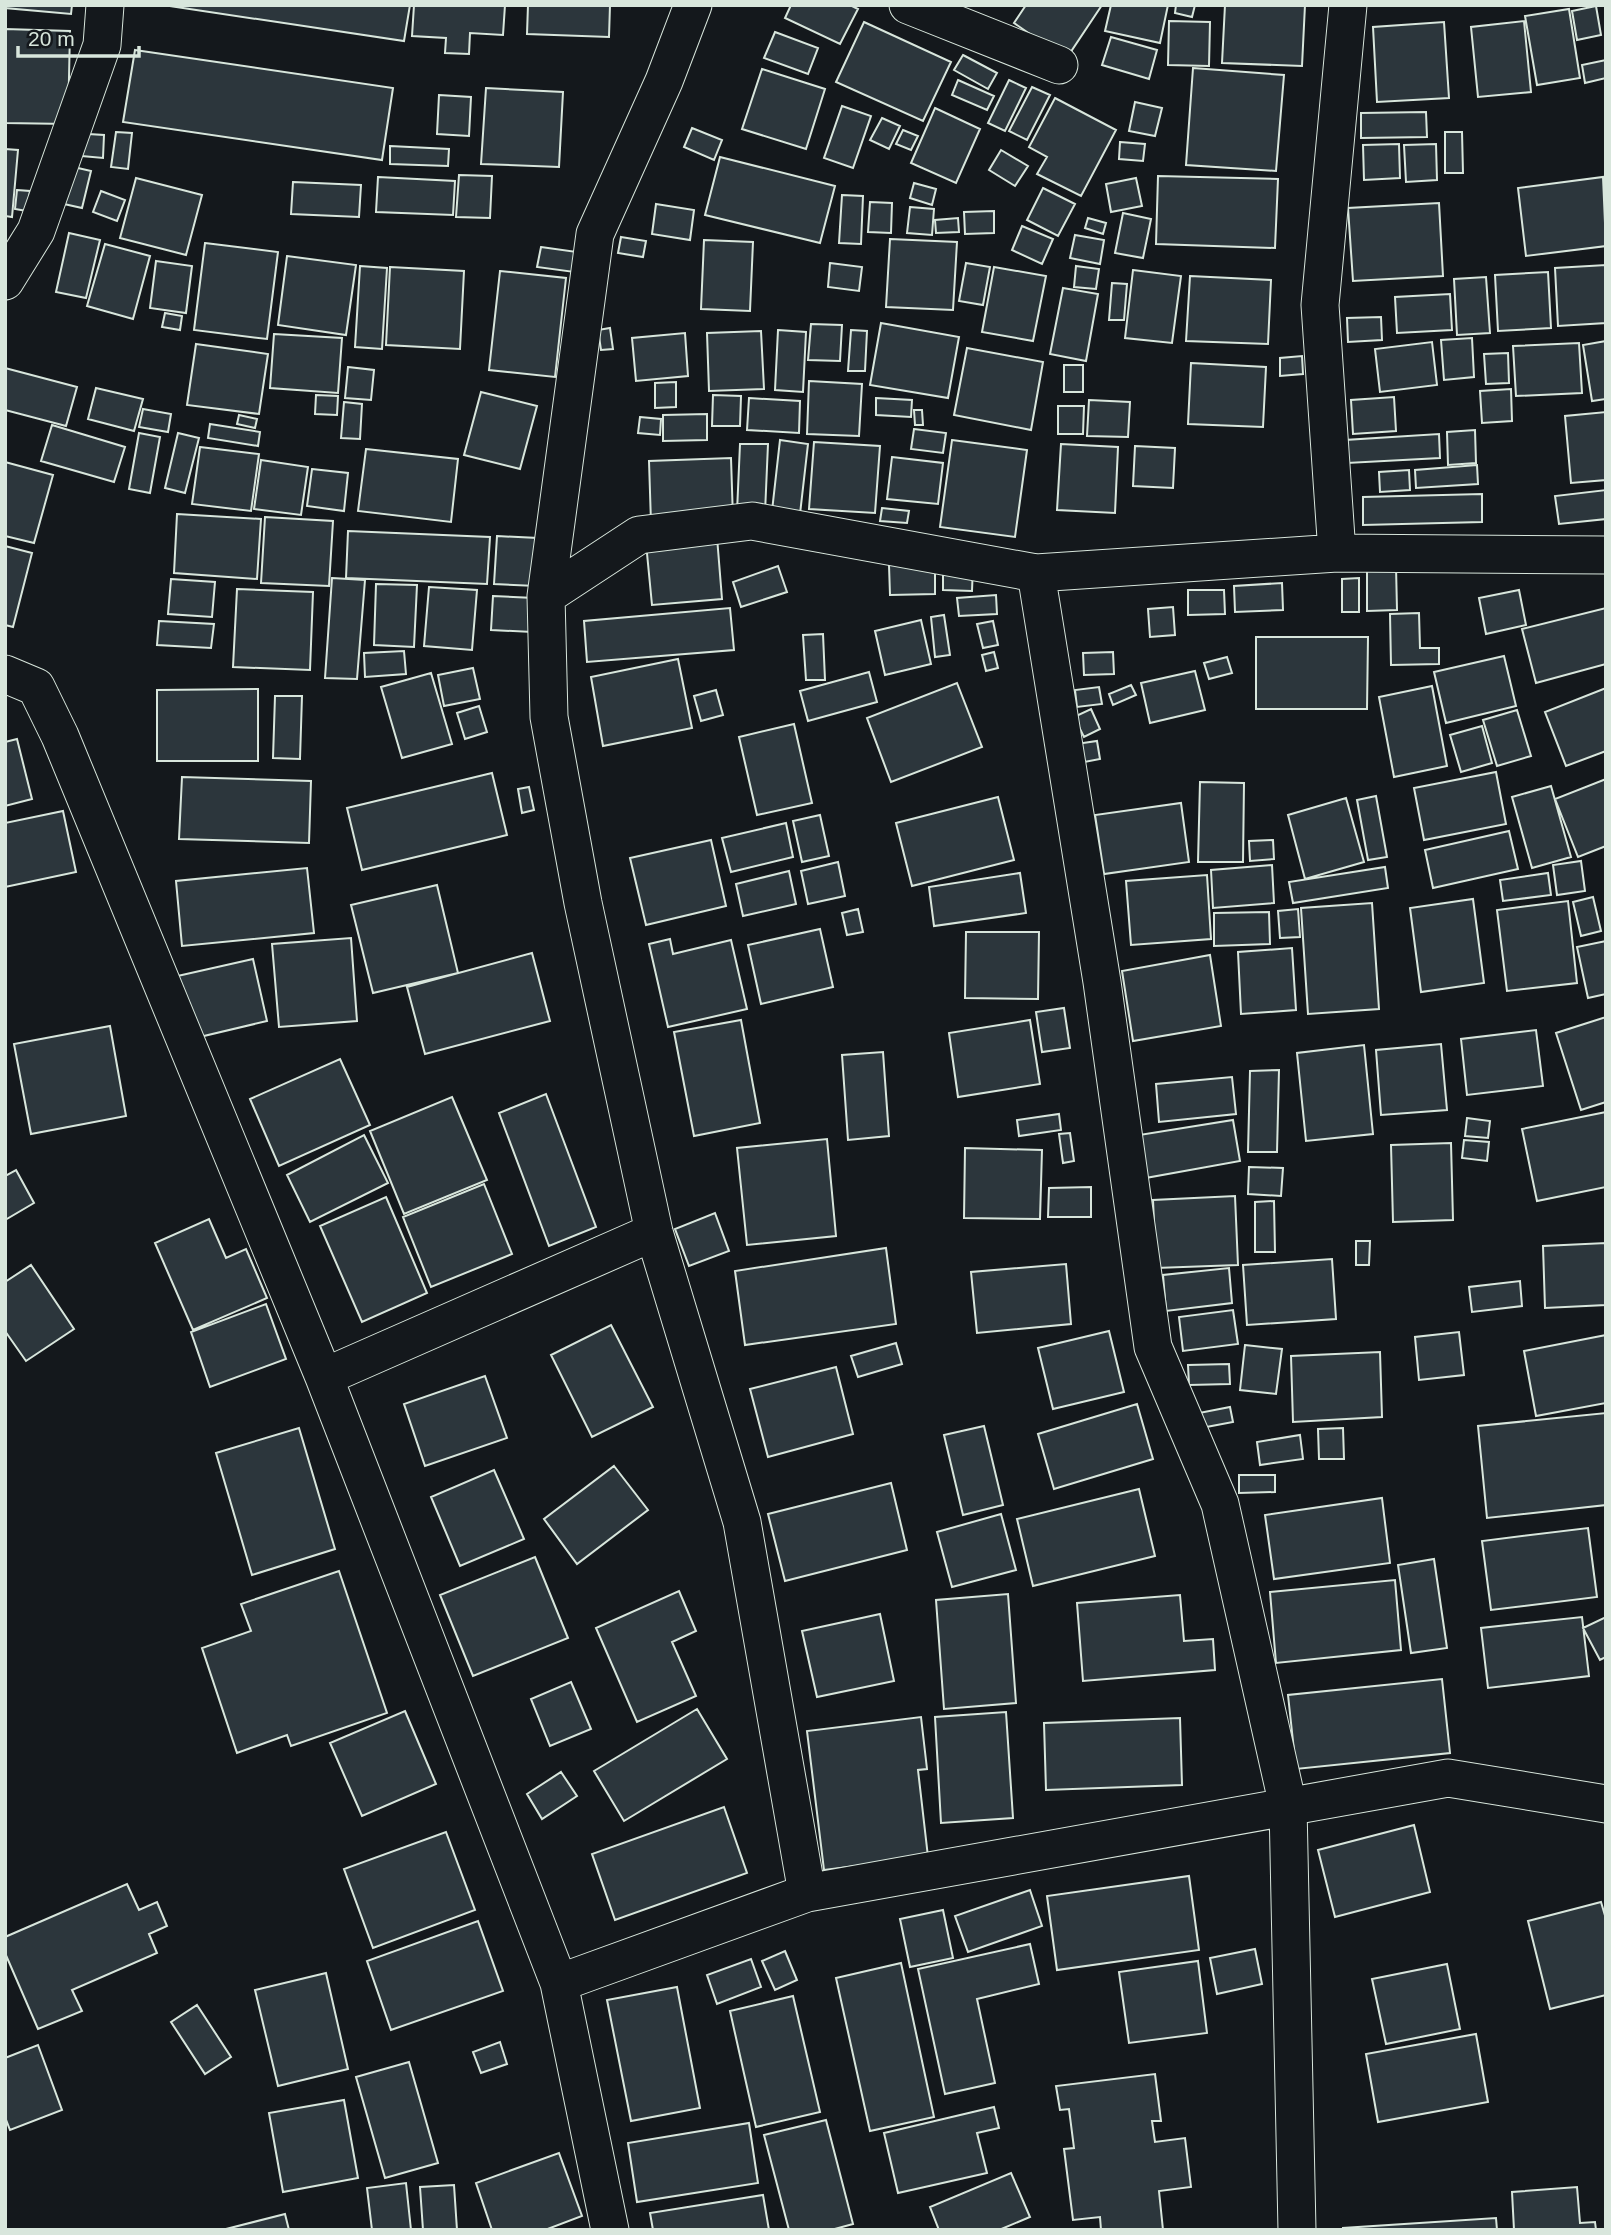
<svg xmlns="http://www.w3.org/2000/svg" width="1611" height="2235" viewBox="0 0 1611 2235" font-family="Arial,sans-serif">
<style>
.building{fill:#2c363c;stroke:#d8e6dc;stroke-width:2}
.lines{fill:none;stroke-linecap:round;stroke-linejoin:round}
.street-casing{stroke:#d8e6dc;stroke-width:39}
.street{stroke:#14181c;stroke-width:37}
</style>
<rect width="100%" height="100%" fill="#14181c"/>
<!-- building -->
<path class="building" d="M5 5H72L71 14 5 8Z
M163 5H410L404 41Z
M414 5H505L503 35 470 33 469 54 445 53 446 38 412 36Z
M528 5H610L609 37 527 34Z
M791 5H850L858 9 840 44 785 18Z
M1026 5H1102L1066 59 1014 23Z
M1111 5H1168L1160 43 1105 31Z
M1176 5H1195L1192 17 1175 13Z
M1225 5H1305L1302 66 1222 63Z
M1596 6 1601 35 1577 40 1572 11Z
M1569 9 1580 78 1537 85 1525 16Z
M1169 21 1210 22 1209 66 1168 65Z
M1524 21 1531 92 1478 97 1471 27Z
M864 22 951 62 923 121 836 82Z
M1444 22 1449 98 1377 102 1373 27Z
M5 29 70 31 68 124 5 123Z
M775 32 818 48 808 74 764 58Z
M1111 37 1157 50 1149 79 1102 65Z
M135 50 393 88 382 160 123 122Z
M963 55 997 73 988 89 954 70Z
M1606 60V78L1585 83 1582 65Z
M1193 68 1284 75 1276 171 1186 165Z
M762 69 825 89 806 149 742 129Z
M958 80 994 96 987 110 952 95Z
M1009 80 1026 88 1005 131 988 123Z
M1032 87 1050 95 1027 140 1009 131Z
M486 88 563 92 559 167 481 164Z
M439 95 471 97 469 136 437 134Z
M1055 98 1116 130 1081 196 1037 174 1047 157 1029 147Z
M1135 102 1162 108 1155 136 1129 131Z
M842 106 871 116 853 168 824 158Z
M935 108 980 129 956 183 911 163Z
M1426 112 1427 137 1361 138V113Z
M882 118 900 126 889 149 870 140Z
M692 128 722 140 714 160 684 147Z
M903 130 918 136 911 150 896 144Z
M116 132 132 133 128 169 111 167Z
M1445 132H1462L1463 173H1445Z
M72 133 104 135 103 158 71 155Z
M1120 142 1145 144 1143 161 1119 159Z
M1399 144 1400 178 1364 180 1363 145Z
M1436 144 1437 180 1406 182 1404 145Z
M390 146 449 149 448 166 390 164Z
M5 149 18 150 12 217 5 216Z
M1001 150 1028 166 1015 186 989 170Z
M720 157 835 186 820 243 705 215Z
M65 165 91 171 82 208 55 202Z
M459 175 492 176 490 218 456 217Z
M1158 176 1278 179 1275 248 1156 244Z
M378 177 455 181 453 215 376 212Z
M1603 177 1606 246 1526 256 1518 188Z
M136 178 202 195 186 255 120 238Z
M1136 178 1142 206 1111 212 1106 184Z
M293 182 361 185 359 217 291 214Z
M914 183 936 189 932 205 910 198Z
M1043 188 1075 204 1058 236 1027 220Z
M17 190 30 191 27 211 15 209Z
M101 191 125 200 117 221 93 212Z
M842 195 863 196 861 244 839 243Z
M870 202 892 203 891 233 868 232Z
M1439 203 1443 276 1353 281 1348 208Z
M656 204 694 210 690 240 652 234Z
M910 207 934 209 932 235 907 233Z
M994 211V233L965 234 964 212Z
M1123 213 1151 219 1143 258 1115 253Z
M958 218 959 232 936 233 935 220Z
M1088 218 1106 223 1103 234 1085 228Z
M1022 226 1053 239 1042 264 1012 250Z
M69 233 100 240 86 298 56 292Z
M1075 235 1104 240 1100 264 1070 258Z
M621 237 646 241 643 257 618 253Z
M890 239 957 242 953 310 886 307Z
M704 240 753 242 750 311 701 309Z
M205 243 278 252 267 339 194 330Z
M105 244 150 256 133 319 87 306Z
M541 247 577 252 574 272 537 267Z
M287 256 356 265 346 335 278 325Z
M156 261 192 266 186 313 150 308Z
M830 263 862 267 859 291 828 287Z
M966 263 990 267 983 305 959 301Z
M1606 265V323L1558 326 1555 268Z
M360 266 387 268 382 349 355 347Z
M1076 266 1099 269 1096 289 1074 287Z
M390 267 464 271 460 349 386 345Z
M994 267 1046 276 1033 341 982 332Z
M1133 270 1181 276 1172 343 1125 338Z
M500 271 566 278 555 377 489 370Z
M1548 272 1551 328 1498 331 1495 275Z
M1190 276 1271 280 1268 344 1186 341Z
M1486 277 1490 333 1457 335 1454 279Z
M1112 283 1127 284 1124 320H1109Z
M1063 288 1098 294 1086 361 1050 354Z
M1450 294 1452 330 1397 333 1395 297Z
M165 313 182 316 180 330 162 327Z
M1381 317 1382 340 1348 342 1347 318Z
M881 323 959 337 948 398 870 385Z
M811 324 842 325 840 361 808 360Z
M610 328 613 349 601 350 598 330Z
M778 330 806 332 803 392 775 390Z
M851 330 867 331 865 371H848Z
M761 331 764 389 709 391 707 333Z
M685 333 688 376 636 381 632 338Z
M274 334 342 338 338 393 270 388Z
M1472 338 1474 377 1444 380 1441 340Z
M1606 341V399L1592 401 1583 345Z
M1432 342 1437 385 1380 392 1375 349Z
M1579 343 1582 393 1516 396 1513 346Z
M196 344 268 354 259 414 187 405Z
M967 348 1043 362 1031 430 954 415Z
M1508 353 1509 383 1486 384 1484 354Z
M1302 356 1303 374 1280 376V358Z
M1191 363 1266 367 1263 427 1188 424Z
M1064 365H1083V392H1064Z
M348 367 374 370 371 400 345 398Z
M5 368 77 387 66 426 5 410Z
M809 381 862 384 859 436 807 434Z
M676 382V407L655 408V383Z
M96 388 143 399 134 431 88 419Z
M1511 389 1512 421 1482 423 1480 391Z
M481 392 537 406 520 469 464 455Z
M316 395 338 396 337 415 315 414Z
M713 395 741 396 740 426H712Z
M1394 397 1396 431 1353 434 1351 400Z
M749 398 800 401 799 433 747 430Z
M876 398 912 400 911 417 876 415Z
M1089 400 1130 402 1128 437 1087 436Z
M344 402 362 404 360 439 341 438Z
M1058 406H1084L1083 434H1058Z
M143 409 171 414 168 432 139 427Z
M914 410H922L923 425H915Z
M1606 412V480L1571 483 1565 416Z
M707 414V440L663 441V415Z
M239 415 257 419 255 428 237 424Z
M640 417 661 419 660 435 638 433Z
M210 424 260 432 258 446 208 438Z
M52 425 125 447 114 482 41 461Z
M914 429 946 433 943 453 911 449Z
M1475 430 1476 463 1448 465 1447 432Z
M139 433 160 437 150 493 129 489Z
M178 433 199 438 185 493 165 488Z
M1439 434 1440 458 1347 463 1345 440Z
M780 440 808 444 800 514 772 511Z
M952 440 1027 450 1015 537 940 527Z
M814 442 880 446 875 513 809 509Z
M740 444H768L765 513 737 512Z
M1061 444 1118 447 1115 513 1057 510Z
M1135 446 1175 448 1173 488 1133 486Z
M200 447 259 454 251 511 192 504Z
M366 449 458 459 451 522 358 511Z
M892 457 943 463 938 504 887 499Z
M731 458 733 519 651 523 649 461Z
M261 460 308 467 301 515 254 509Z
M5 462 53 475 34 543 5 536Z
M1477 465 1478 484 1416 488 1415 470Z
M312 469 348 473 344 511 307 506Z
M1409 470 1410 490 1380 492 1379 472Z
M1606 490V519L1559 524 1555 496Z
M1482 494V522L1363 525V497Z
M882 508 909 511 907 523 880 521Z
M177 514 261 519 257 579 174 573Z
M265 517 333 521 329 586 261 583Z
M348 531 490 537 487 584 346 578Z
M497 536 538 538 536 586 494 584Z
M717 537 722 599 652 605 646 543Z
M5 546 32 553 13 627 5 625Z
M935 564V594L890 595 889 565Z
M973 565 972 591 943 590V566Z
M778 566 787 592 741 607 733 582Z
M1396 566 1397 610 1367 611V567Z
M332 578 365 580 357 679 325 678Z
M1359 578V612H1342V579Z
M171 579 215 582 212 617 168 614Z
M1282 583 1283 610 1235 612 1234 586Z
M376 584 417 585 414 647 374 645Z
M429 587 477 590 472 650 424 646Z
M237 589 313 592 310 670 233 667Z
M1188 590H1224L1225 614 1188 615Z
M1519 590 1526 625 1486 634 1479 598Z
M996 595 997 614 959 616 957 598Z
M493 596 534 598 532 632 491 630Z
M1173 607 1175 635 1150 637 1148 609Z
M730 608 734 650 587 662 584 621Z
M1606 608V664L1536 683 1522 629Z
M1419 613 1420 648H1439V664L1391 665 1390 614Z
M944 615 950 655 935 657 931 617Z
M921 620 931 664 885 675 875 631Z
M159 621 214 624 211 648 157 645Z
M993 621 998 645 983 648 977 624Z
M823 634 825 680H806L803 635Z
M1256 637H1368L1367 709H1256Z
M404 651 406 674 365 677 364 653Z
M994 652 998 668 986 671 982 655Z
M1113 652 1114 674 1084 675 1083 653Z
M1504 656 1516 706 1446 723 1434 672Z
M1227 657 1232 673 1209 679 1204 663Z
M678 659 692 728 603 746 591 677Z
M473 668 480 699 444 706 438 675Z
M1195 671 1205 710 1150 723 1141 683Z
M869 672 877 702 808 721 800 691Z
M431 673 452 744 402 758 381 687Z
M957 683 982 747 891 782 867 718Z
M1131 685 1136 695 1113 705 1109 694Z
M1432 686 1447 766 1394 777 1379 697Z
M1099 687 1102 704 1077 707 1075 690Z
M1606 688V751L1566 766 1545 712Z
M258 689V761H157V690Z
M716 690 723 715 701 721 694 696Z
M275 696H302L300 759 273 758Z
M479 706 487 732 465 739 457 713Z
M1091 709 1100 729 1084 737 1074 717Z
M1517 710 1531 756 1497 766 1483 720Z
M794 724 812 803 757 815 739 737Z
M1482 726 1492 763 1461 772 1450 735Z
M17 739 32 799 5 806V742Z
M1097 741 1100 759 1079 763 1076 744Z
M1496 772 1506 824 1424 840 1414 788Z
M492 773 507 835 362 870 347 808Z
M182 777 311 781 309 843 179 839Z
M1606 779V846L1578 857 1555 799Z
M1200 782 1244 783 1243 862H1198Z
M1551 786 1571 857 1532 868 1512 797Z
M529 787 534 810 522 813 518 789Z
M1376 796 1387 857 1368 860 1357 800Z
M998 797 1014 860 912 886 896 823Z
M1346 798 1364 862 1305 879 1288 815Z
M1181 803 1189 862 1104 874 1095 815Z
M63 811 76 872 5 887V823Z
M820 815 829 856 802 862 793 821Z
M786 823 793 857 731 872 722 838Z
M1509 831 1518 869 1433 888 1425 850Z
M711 840 726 906 646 925 630 858Z
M1273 840 1274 859 1250 861 1249 841Z
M1581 861 1585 891 1557 895 1553 865Z
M838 862 845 896 808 904 801 871Z
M1272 865 1274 903 1213 908 1211 870Z
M1385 867 1388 888 1293 903 1289 882Z
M307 868 314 933 182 946 176 881Z
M789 871 796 904 743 916 736 884Z
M1020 873 1026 913 934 926 929 887Z
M1548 873 1551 895 1503 901 1500 880Z
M1207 875 1211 939 1131 945 1126 881Z
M437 885 458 973 373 993 351 905Z
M1593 897 1601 931 1581 936 1573 902Z
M1473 899 1484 983 1421 992 1410 908Z
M1568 901 1577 983 1507 991 1497 910Z
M1372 903 1379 1009 1308 1014 1301 908Z
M858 909 863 932 847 935 842 913Z
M1298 909 1300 937 1280 938 1278 911Z
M1269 912 1270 944 1214 946V913Z
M820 929 833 987 761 1004 748 945Z
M966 932H1039L1038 999 965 998Z
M351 938 357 1021 279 1027 272 944Z
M670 939 673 954 731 940 747 1009 668 1027 649 944Z
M1606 941V994L1588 998 1577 947Z
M1292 948 1296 1010 1241 1014 1238 952Z
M532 953 550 1021 425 1054 407 987Z
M1210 955 1221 1026 1133 1041 1122 971Z
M253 959 267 1021 187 1040 173 977Z
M1064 1008 1070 1048 1042 1052 1036 1012Z
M1606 1017V1102L1581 1110 1556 1033Z
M741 1020 760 1123 694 1136 674 1032Z
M1030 1020 1040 1084 958 1097 949 1033Z
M110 1026 126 1116 31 1134 14 1044Z
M1536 1030 1543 1086 1467 1095 1461 1039Z
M1441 1044 1447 1110 1381 1115 1376 1050Z
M1364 1045 1373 1134 1306 1141 1297 1053Z
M883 1052 889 1136 848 1140 842 1055Z
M340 1059 370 1125 279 1166 250 1099Z
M1279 1070 1277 1152H1248L1250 1071Z
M1232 1077 1236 1114 1159 1122 1156 1084Z
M546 1094 596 1227 549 1246 499 1113Z
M452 1097 487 1180 404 1214 370 1131Z
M1606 1112V1187L1537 1201 1522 1129Z
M1059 1114 1061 1130 1019 1136 1017 1120Z
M1467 1118 1490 1121 1488 1138 1465 1136Z
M1233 1120 1240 1161 1140 1179 1133 1136Z
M1070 1133 1074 1161 1063 1163 1059 1134Z
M364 1135 388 1183 310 1222 287 1175Z
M827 1139 836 1236 747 1245 737 1148Z
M1464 1140 1489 1142 1487 1161 1462 1158Z
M1451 1143 1453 1220 1393 1222 1391 1145Z
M965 1148 1042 1150 1040 1219 964 1218Z
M1249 1167 1283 1168 1281 1196 1248 1194Z
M16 1170 34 1203 5 1220V1176Z
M484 1184 512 1254 431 1287 403 1217Z
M1091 1187V1217H1048L1049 1188Z
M1235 1196 1238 1265 1156 1268 1153 1200Z
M386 1197 427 1293 362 1322 320 1226Z
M1274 1201 1275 1252H1255V1202Z
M715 1213 729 1251 689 1266 675 1229Z
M209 1219 226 1258 246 1249 267 1298 193 1330 155 1243Z
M1356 1241H1370L1369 1265H1356Z
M1606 1243V1305L1545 1308 1543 1246Z
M886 1248 896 1324 745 1345 735 1271Z
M1332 1259 1336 1319 1247 1325 1243 1265Z
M1066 1264 1071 1324 977 1333 971 1272Z
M31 1265 74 1329 26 1361 5 1331V1282Z
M1229 1268 1232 1303 1166 1311 1163 1275Z
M1520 1281 1522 1306 1472 1312 1469 1287Z
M266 1304 286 1359 210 1387 191 1332Z
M1233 1310 1238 1344 1183 1351 1179 1317Z
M611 1325 653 1407 592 1437 551 1355Z
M1109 1331 1124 1392 1053 1409 1038 1348Z
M1459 1332 1464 1375 1419 1380 1415 1337Z
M1606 1335V1403L1536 1416 1524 1351Z
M896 1343 902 1364 858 1377 851 1356Z
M1245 1345 1282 1349 1276 1394 1240 1390Z
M1380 1352 1382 1417 1293 1422 1291 1356Z
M1229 1364 1230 1384 1189 1385 1188 1365Z
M836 1367 853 1434 768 1457 750 1389Z
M485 1376 507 1438 425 1466 404 1404Z
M1137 1404 1153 1459 1054 1489 1038 1434Z
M1230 1407 1233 1422 1201 1428 1199 1413Z
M1606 1413V1505L1487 1518 1478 1426Z
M984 1426 1003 1505 963 1515 944 1435Z
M299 1428 335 1549 252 1575 216 1453Z
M1343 1428 1344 1459H1319L1318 1429Z
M1300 1435 1303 1459 1260 1465 1257 1442Z
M614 1466 648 1510 577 1564 544 1519Z
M494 1470 524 1539 460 1566 431 1497Z
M1239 1475H1275V1492L1239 1493Z
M891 1483 907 1550 785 1581 768 1514Z
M1139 1489 1155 1556 1033 1586 1017 1519Z
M1382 1498 1390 1563 1274 1579 1265 1515Z
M1001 1514 1016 1570 952 1587 937 1532Z
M1588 1528 1597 1597 1491 1610 1482 1541Z
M535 1557 568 1638 473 1676 440 1595Z
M1434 1559 1447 1648 1411 1653 1398 1565Z
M339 1571 387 1713 291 1746 287 1735 237 1753 202 1648 251 1631 241 1604Z
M1395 1580 1401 1650 1276 1663 1270 1592Z
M679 1591 696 1631 672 1642 696 1696 637 1722 596 1628Z
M1008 1594 1016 1703 944 1709 936 1600Z
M1180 1595 1184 1641 1213 1639 1215 1670 1083 1681 1077 1603Z
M880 1614 894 1681 817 1697 802 1631Z
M1582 1617 1589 1676 1488 1688 1481 1628Z
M1606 1617V1657L1600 1660 1583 1628Z
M1442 1679 1450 1753 1296 1769 1288 1695Z
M571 1682 591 1729 550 1746 531 1699Z
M697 1709 727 1759 624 1821 594 1771Z
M405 1711 436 1784 362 1816 330 1743Z
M1006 1712 1013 1818 941 1823 935 1717Z
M921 1717 927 1769 918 1770 928 1857 824 1870 807 1731Z
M1180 1718 1182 1785 1046 1790 1044 1723Z
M561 1772 577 1796 542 1819 527 1794Z
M724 1807 747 1873 615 1920 592 1854Z
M1414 1825 1430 1892 1335 1917 1318 1850Z
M446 1832 475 1910 373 1948 344 1869Z
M1189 1876 1199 1950 1057 1970 1047 1896Z
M127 1884 139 1910 157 1902 167 1926 149 1934 157 1953 72 1990 82 2011 38 2029 5 1953V1937Z
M1030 1890 1042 1926 968 1952 955 1916Z
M1601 1902 1606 1919V1995L1550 2009 1528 1921Z
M943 1910 953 1958 910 1967 900 1919Z
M478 1921 503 1991 391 2030 367 1961Z
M1030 1944 1039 1984 977 1999 995 2083 945 2094 918 1969Z
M1255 1949 1262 1984 1217 1994 1210 1958Z
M785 1951 797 1980 775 1990 762 1961Z
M751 1959 761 1987 717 2004 707 1975Z
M1198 1961 1207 2033 1129 2043 1119 1972Z
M901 1963 934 2117 870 2131 836 1978Z
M1447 1964 1460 2029 1386 2044 1372 1979Z
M326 1973 348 2069 278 2086 255 1990Z
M677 1987 700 2108 631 2121 607 2000Z
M793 1996 820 2112 756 2127 730 2011Z
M197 2005 231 2057 205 2074 171 2022Z
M1476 2034 1488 2102 1378 2122 1366 2054Z
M500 2042 507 2064 481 2073 473 2052Z
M38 2045 62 2110 10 2130 5 2117V2058Z
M409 2062 438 2163 385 2178 356 2077Z
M1155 2074 1161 2121H1152L1155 2142 1185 2138 1191 2187 1159 2191 1163 2230H1101L1100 2217 1073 2220 1064 2149 1074 2148 1069 2109 1060 2110 1056 2086Z
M344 2100 358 2178 283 2192 269 2113Z
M994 2107 999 2128 977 2133 987 2173 898 2193 884 2133Z
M826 2120 853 2224 831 2230H789L764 2135Z
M749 2123 758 2183 637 2202 628 2143Z
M559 2153 582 2216 545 2230H492L476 2183Z
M1011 2173 1030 2217 999 2230H939L930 2207Z
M406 2183 411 2230H372L367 2188Z
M454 2185 457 2230H423L420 2187Z
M1577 2187 1580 2223 1595 2222 1596 2230H1514L1512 2192Z
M763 2195 769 2230H653L650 2213Z
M285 2214 289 2230H222Z
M1496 2218 1497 2230H1343V2228Z"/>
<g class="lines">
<!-- street casing -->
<g class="street-casing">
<path id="street" d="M693 5 664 81 595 234 546 596 549 717 583 903 654 1232 742 1522 807 1893
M908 5 1059 65
M5 281 36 231 102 45 105 5
M1337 553 1320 305 1348 5
M546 596 639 535 752 521 1036 573
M5 674 36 687 60 736 324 1377 559 1983 610 2230
M324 1377 654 1232
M559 1983 807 1893 1448 1778 1606 1804
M1297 2230 1288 1806 1220 1504 1153 1347 1102 982 1036 573 1337 553 1606 555"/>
</g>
<!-- street -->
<use href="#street" class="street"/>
</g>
<!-- border -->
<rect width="1611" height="2235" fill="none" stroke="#d8e6dc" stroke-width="14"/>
<!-- scale -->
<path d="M18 46v10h121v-10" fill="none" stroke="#d8e6dc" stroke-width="3.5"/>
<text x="28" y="46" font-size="21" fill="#d8e6dc" stroke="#14181c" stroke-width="5" paint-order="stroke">20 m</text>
</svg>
